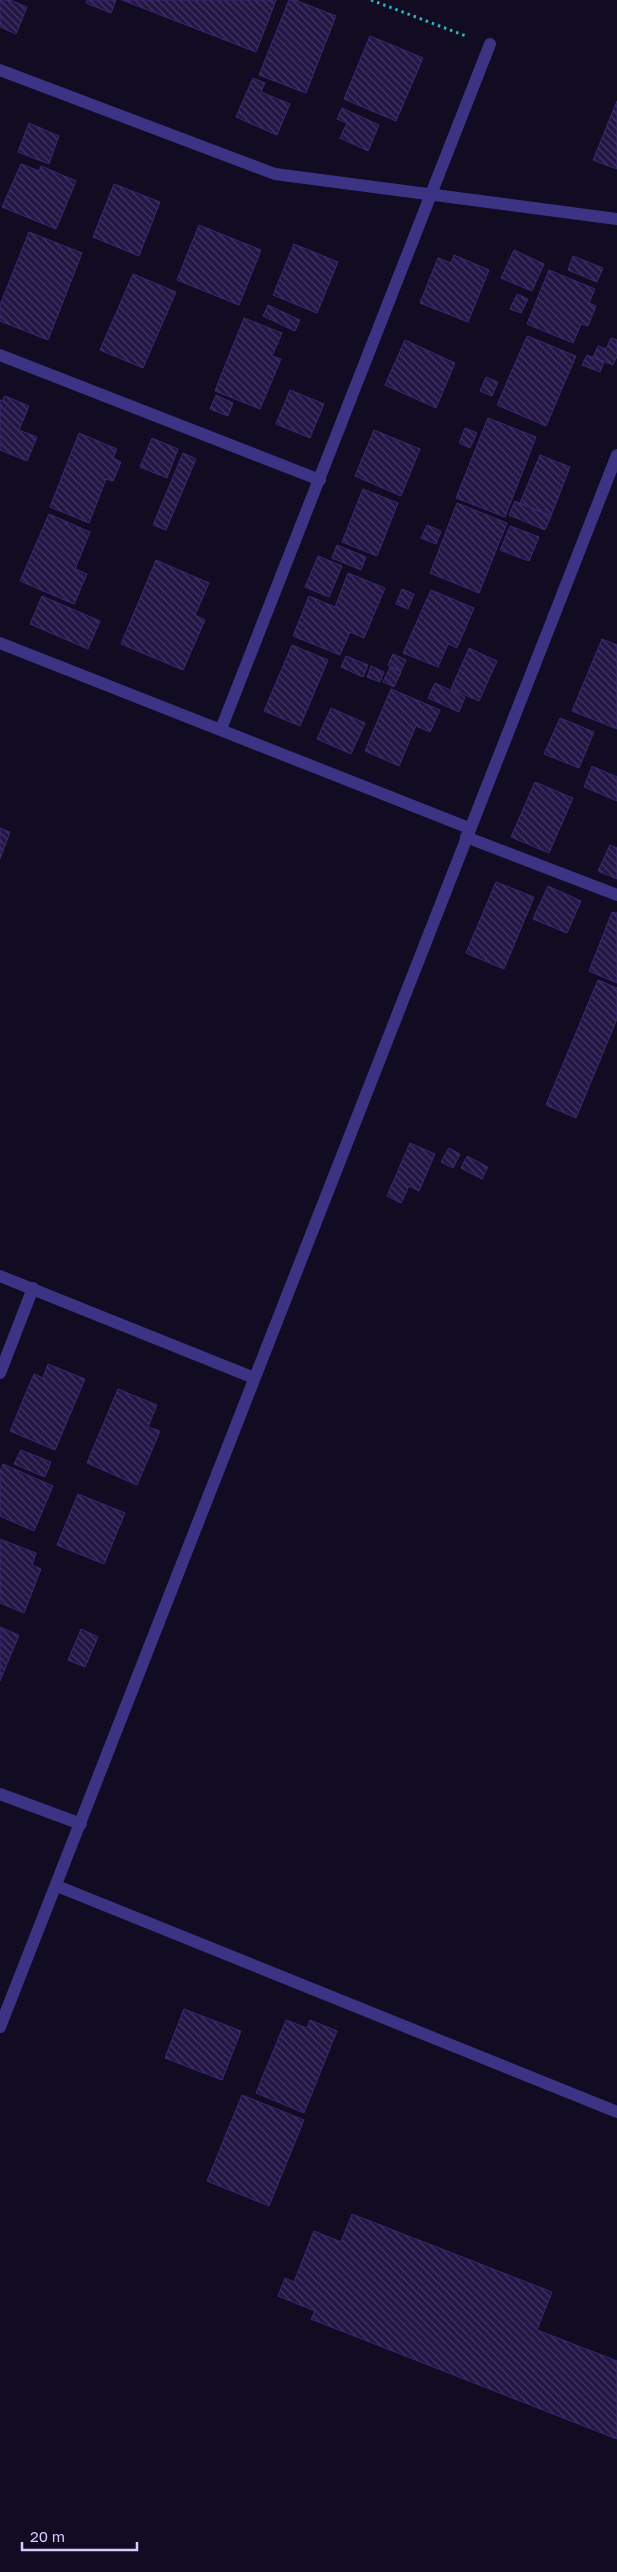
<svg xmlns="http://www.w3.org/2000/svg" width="617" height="2572" viewBox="0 0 617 2572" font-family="'Golos Text',sans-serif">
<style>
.building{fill:url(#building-back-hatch);stroke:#3b2772}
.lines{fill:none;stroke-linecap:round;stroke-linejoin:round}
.path{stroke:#25babb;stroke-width:3;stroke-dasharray:2.5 4;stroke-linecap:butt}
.service{stroke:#3c3385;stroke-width:12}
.minor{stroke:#3c3385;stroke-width:12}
</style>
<defs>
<pattern id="building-back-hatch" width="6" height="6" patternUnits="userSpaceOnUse" patternTransform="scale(1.25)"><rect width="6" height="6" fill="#231645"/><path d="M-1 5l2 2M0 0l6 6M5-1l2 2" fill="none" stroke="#423761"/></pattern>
</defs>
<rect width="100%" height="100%" fill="#110c22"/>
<!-- building -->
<path class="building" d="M0 0H10L27 7 16 34 0 27Z
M87 0H116L111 13 86 3Z
M122 0H276L256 52Z
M289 0H295L336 16 306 93 259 75Z
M370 36 423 58 396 121 344 99Z
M253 78 265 83 261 92 290 104 277 135 236 117Z
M617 101V169L593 160Z
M342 108 379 125 368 151 340 138 347 123 337 119Z
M29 123 59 136 49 164 18 152Z
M21 164 39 171 41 166 76 181 56 229 2 207Z
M114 184 160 202 139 256 93 237Z
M199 225 261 250 239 305 177 280Z
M29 232 82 253 48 340 0 321V305Z
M294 244 338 262 317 313 273 295Z
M514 250 544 264 532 291 501 278Z
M454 255 489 270 468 322 420 303 438 258 451 263Z
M573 256 603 268 597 282 568 270Z
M549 270 595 289 589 303 596 306 588 326 581 324 573 343 527 324Z
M133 274 176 292 143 368 100 350Z
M517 294 528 299 521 313 510 309Z
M268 305 300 320 295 331 263 316Z
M244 318 282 333 272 356 281 359 260 409 215 391Z
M527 336 576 356 546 426 497 405Z
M611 338 617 340V356L613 365 593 357 598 346 606 349Z
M405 340 455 363 436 408 385 385Z
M587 355 604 362 600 372 582 365Z
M486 377 498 382 492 396 480 391Z
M290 390 324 404 310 438 276 424Z
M216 395 233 403 228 416 210 409Z
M5 396 29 406 19 430 37 437 27 461 0 450V400L2 401Z
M488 418 536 437 505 517 456 498Z
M465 428 477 433 470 448 459 443Z
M374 430 420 449 401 496 355 476Z
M79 433 117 449 113 458 121 462 113 481 106 479 89 523 50 507Z
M152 438 178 449 167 478 140 467Z
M183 453 196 459 166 530 153 525Z
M540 455 570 467 551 516 520 503Z
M363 489 398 503 377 556 342 542Z
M515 501 551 516 545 530 509 515Z
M457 503 507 523 479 593 430 573Z
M49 514 90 532 75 569 87 574 74 604 20 581Z
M427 525 441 531 436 544 421 538Z
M510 526 539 537 529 561 500 550Z
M337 545 366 557 361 570 332 558Z
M318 556 342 566 329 597 305 587Z
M156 560 209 583 195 615 205 620 183 670 121 644Z
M348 573 385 588 364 638 350 632 340 655 293 636 309 596 335 607Z
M402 589 414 594 408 609 396 604Z
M431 590 474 608 457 648 448 644 438 667 403 653Z
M42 596 100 621 88 649 30 624Z
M602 639 617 645V729L572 711Z
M292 645 328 660 300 726 264 711Z
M469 648 497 661 479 701 451 689Z
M393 654 406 660 401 671 388 665Z
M346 656 368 665 363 677 341 667Z
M371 666 384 672 380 682 367 677Z
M390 667 401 672 394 687 383 682Z
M435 683 465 697 459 712 428 698Z
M391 689 440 710 430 732 416 726 399 766 365 751Z
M331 708 365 723 351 754 317 739Z
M560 718 594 732 579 768 544 754Z
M592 766 617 777V801L584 787Z
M535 782 573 798 549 853 511 837Z
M0 828 10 832 0 859Z
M610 845 617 848V879L598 871Z
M496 882 534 897 504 969 466 953Z
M548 886 581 901 567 933 533 919Z
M612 912 617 913V983L589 971Z
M598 980 617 988V1019L576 1118 546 1105Z
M410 1143 435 1154 419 1191 409 1186 401 1203 387 1196Z
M449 1148 460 1154 453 1168 441 1162Z
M467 1156 488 1167 482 1179 461 1168Z
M48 1364 85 1379 55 1450 10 1431 34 1374 43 1378Z
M118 1389 157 1405 148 1427 160 1431 137 1485 87 1463Z
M21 1450 51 1462 45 1477 14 1464Z
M3 1464 53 1486 34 1531 0 1516V1471Z
M78 1494 125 1513 104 1564 57 1545Z
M0 1539 36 1553 32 1565 41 1569 24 1613 0 1603Z
M0 1627 19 1635 0 1681Z
M81 1629 98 1637 85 1667 68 1660Z
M184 2009 241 2031 222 2080 165 2058Z
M286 2020 307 2028 310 2020 337 2031 304 2113 256 2093Z
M242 2095 304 2120 269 2206 207 2181Z
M352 2214 552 2292 537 2330 617 2361V2439L311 2319 315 2311 278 2296 285 2278 294 2282 314 2231 341 2242Z"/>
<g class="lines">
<!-- path -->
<path class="path" d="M371 0 466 36"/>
<!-- service -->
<path class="service" d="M466 837 617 895"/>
<!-- minor -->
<path class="minor" d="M0 70 275 174 617 219
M0 355 320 480
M0 643 469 828
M221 729 490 44
M0 1276 254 1378
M0 1373 33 1288
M0 1794 81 1824
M57 1886 617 2112
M0 2027 617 455"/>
</g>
<!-- scale -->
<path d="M22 2542v8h115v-8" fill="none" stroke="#d6cdff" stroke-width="2.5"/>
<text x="30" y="2542" font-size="15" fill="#d6cdff" stroke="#110c22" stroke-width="4" paint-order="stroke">20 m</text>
</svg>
